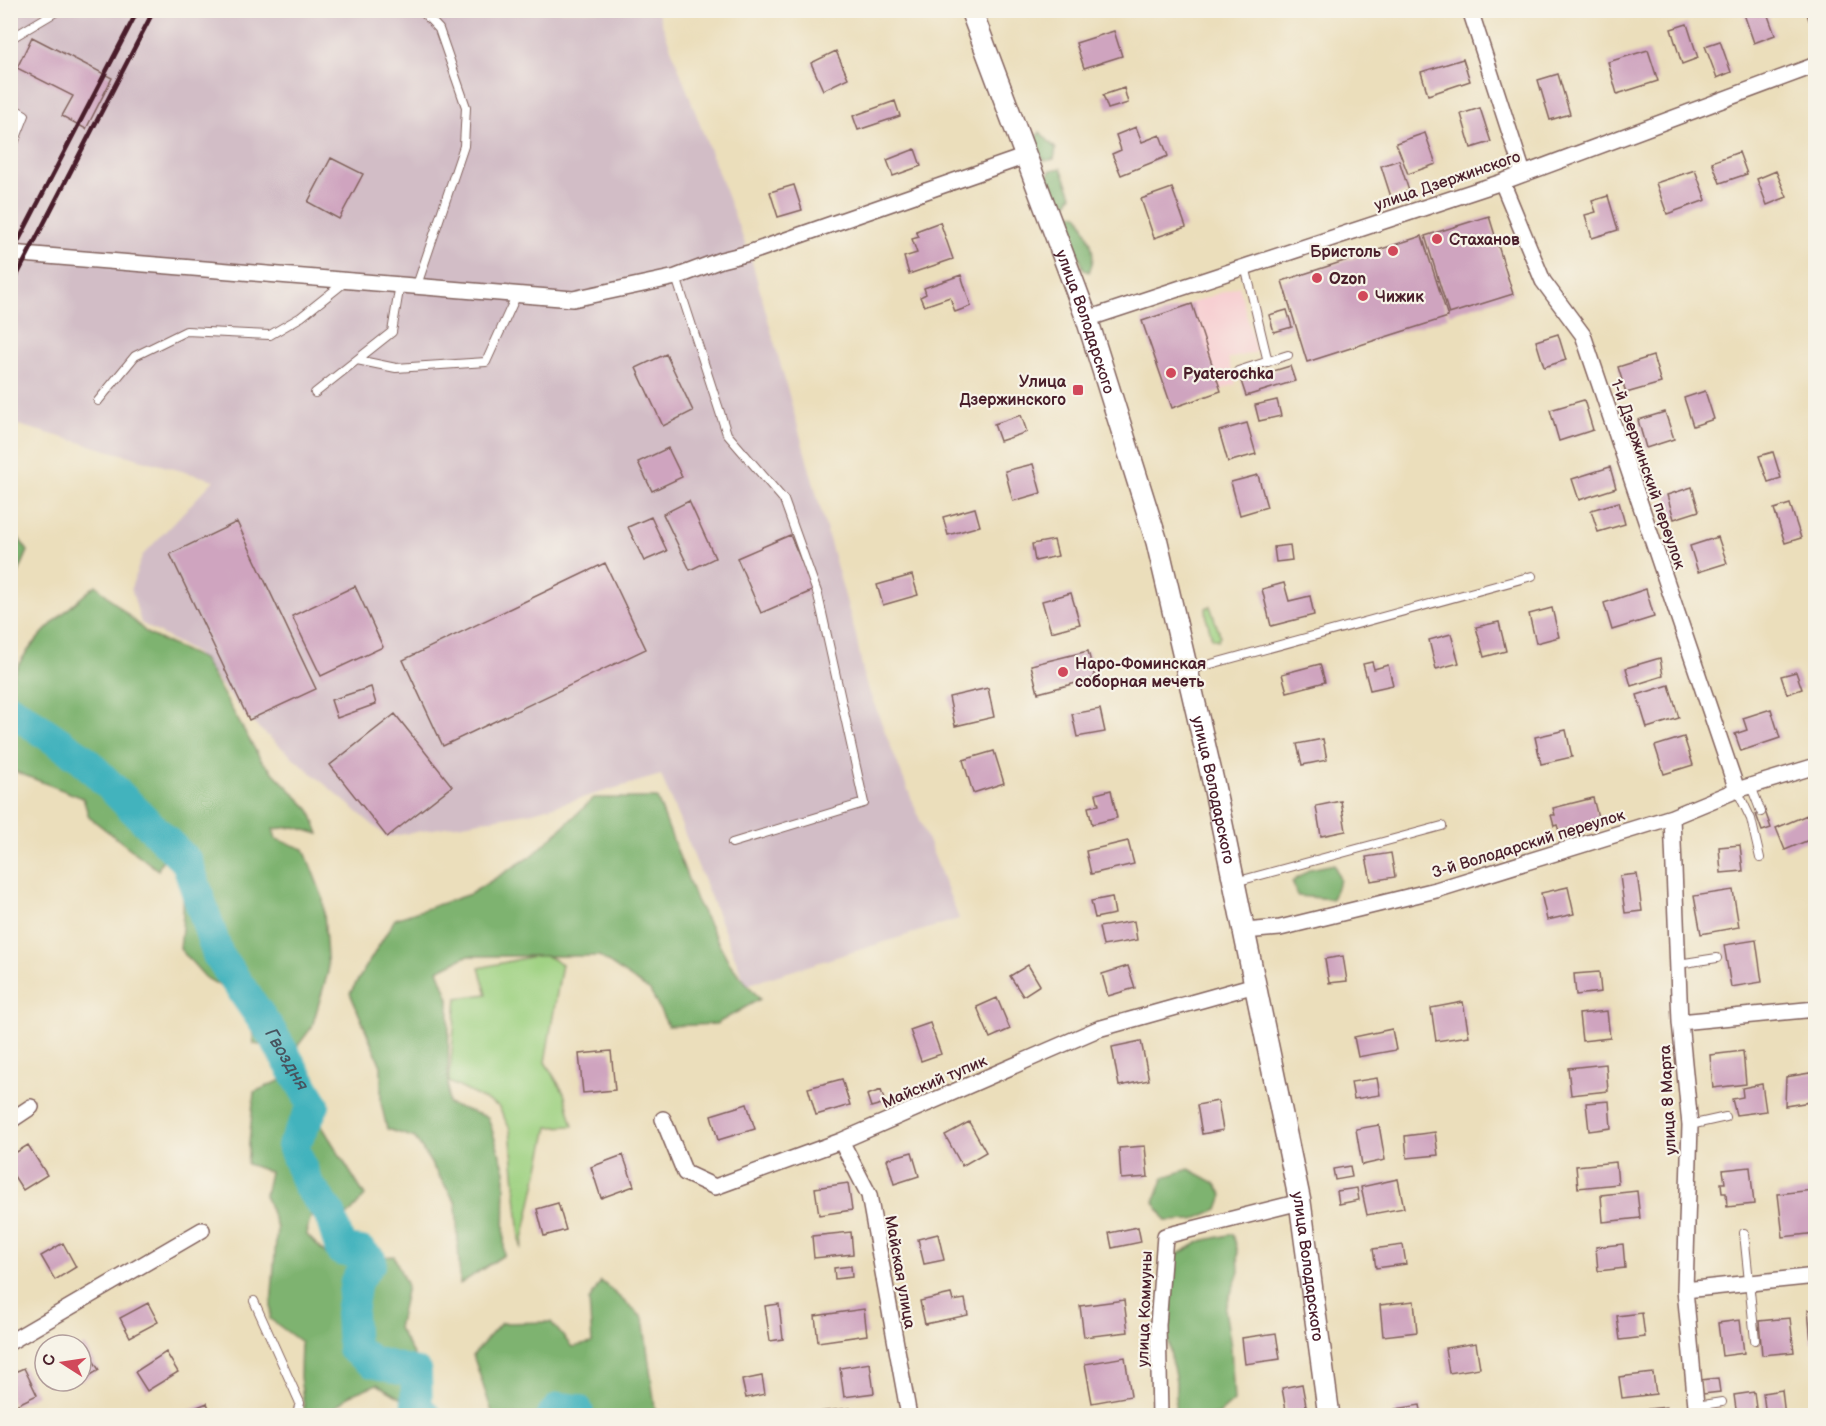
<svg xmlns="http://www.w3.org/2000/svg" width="1826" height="1426" viewBox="0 0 1826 1426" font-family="'Balsamiq Sans',sans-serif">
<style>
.built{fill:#f7cfd2}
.industrial{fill:#d2bdc6}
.green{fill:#9ed181;stroke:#747856;stroke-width:1.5}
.forest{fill:#7eb36f;stroke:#64694d;stroke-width:1.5}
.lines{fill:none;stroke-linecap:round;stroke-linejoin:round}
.river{stroke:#43b3bd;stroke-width:32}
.building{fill:#cfa4bf}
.service-casing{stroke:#82625d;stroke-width:10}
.minor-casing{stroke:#82625d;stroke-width:18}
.secondary-casing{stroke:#82625d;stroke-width:24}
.service{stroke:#fff;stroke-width:8}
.minor{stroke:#fff;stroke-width:15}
.secondary{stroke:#fff;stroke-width:21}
.rail{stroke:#4a1f2b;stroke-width:4.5}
.poi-dot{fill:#d1495b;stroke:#f7f3e8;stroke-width:2}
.labels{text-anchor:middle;stroke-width:4.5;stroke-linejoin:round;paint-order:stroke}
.street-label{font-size:16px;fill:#4a1f2b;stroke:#f7f3e8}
.poi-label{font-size:16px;font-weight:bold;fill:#4a1f2b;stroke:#f7f3e8;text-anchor:start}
.water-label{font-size:18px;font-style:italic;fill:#48535e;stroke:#f7f3e8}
</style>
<rect width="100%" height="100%" fill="#f7f3e8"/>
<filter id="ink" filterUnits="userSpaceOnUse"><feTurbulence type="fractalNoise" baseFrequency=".0167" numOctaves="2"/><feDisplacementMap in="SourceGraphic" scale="12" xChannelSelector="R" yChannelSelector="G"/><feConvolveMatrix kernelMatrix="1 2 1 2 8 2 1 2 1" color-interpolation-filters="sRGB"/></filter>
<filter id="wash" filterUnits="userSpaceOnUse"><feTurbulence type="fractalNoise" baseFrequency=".008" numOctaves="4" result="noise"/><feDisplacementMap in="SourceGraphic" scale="24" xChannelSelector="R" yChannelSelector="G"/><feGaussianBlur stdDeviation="1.35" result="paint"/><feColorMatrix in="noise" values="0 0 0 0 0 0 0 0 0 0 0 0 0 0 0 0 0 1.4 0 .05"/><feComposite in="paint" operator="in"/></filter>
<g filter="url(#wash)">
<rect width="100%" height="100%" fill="#ebdebb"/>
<!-- built -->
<path class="built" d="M1239 286 1256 352 1228 359 1236 384 1172 408 1142 321Z"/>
<!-- industrial -->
<path class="industrial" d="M10 11H657L752 262 856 636 865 681 959 919 746 985 661 775 533 812 387 837 249 720 196 653 141 623 131 588 142 556 214 480 11 423Z"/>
<!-- green -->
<path class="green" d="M1210 606 1220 635 1218 640 1212 638 1207 620 1206 608Z
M543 954 562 964 545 1062 564 1093 573 1126 548 1127 521 1249 510 1129 498 1106 449 1082 457 998 487 994 479 968Z"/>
<!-- forest -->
<path class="forest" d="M1040 132 1056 149 1054 159 1045 161 1038 152 1036 138Z
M1061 168 1072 195 1067 203H1057L1046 178 1051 170Z
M1069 213 1079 215C1087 233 1099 253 1089 272L1084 270 1066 222Z
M12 529 28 551 11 590 10 531Z
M96 585 148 634 203 659 261 760 310 810 319 834 295 827 273 829 276 839 304 849 323 898 328 972 312 1027 294 1051 254 1044 251 1021 238 996 206 978 180 949C184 913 187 875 172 840 168 829 153 819 144 811 101 769 54 731 11 690 10 655 70 607 96 585Z
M11 724 92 780 144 826 165 854 158 870 89 817 83 798 11 770Z
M594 798H657L696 900 730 964 760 999 716 1024 668 1026 650 991 599 956H467L438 970 449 999 448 1104 488 1117 505 1171 504 1255 460 1284 456 1203 415 1138 387 1129 381 1103V1066L350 993 395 919 470 894 533 855Z
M1334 864 1340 880 1332 899 1298 896 1292 882 1310 869Z
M291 1076 365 1196 341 1223 312 1213 306 1234 332 1260 394 1256 407 1286 398 1328 427 1378 424 1394 402 1399 377 1384 350 1395 326 1415H308L305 1413 300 1377 301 1342 270 1319 277 1227 265 1195 270 1172 247 1164 254 1092Z
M1189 1169 1215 1183 1223 1195 1218 1209 1193 1220 1166 1221 1154 1202 1164 1177Z
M1233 1234 1238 1252 1239 1272 1225 1309 1231 1347 1234 1401 1218 1415H1175L1176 1382 1165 1326 1173 1257 1201 1241Z
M601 1281 643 1318 656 1415H493L473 1355 501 1323 551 1322 572 1347 592 1343 589 1301Z"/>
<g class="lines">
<!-- river -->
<g class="river">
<path id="s1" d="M10 709 82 758 187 862 218 955 271 1032 314 1105 293 1146 308 1185 330 1214 341 1250 361 1252 371 1261 356 1281 351 1313 353 1348 372 1362 416 1373 417 1409 426 1416"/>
<path d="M552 1416 560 1408 577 1410 579 1416"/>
</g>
</g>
<g id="blocks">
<!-- building -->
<path class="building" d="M1753 10H1766L1775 35 1754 43 1744 14Z
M1806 10H1816V18L1809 20Z
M1687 24 1698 58 1682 64 1671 29Z
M1114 31 1122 56 1084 68 1076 43Z
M32 37 112 78 86 129 62 116 73 96 17 68Z
M1720 41 1731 72 1717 78 1705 46Z
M1648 50 1658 81 1617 94 1608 62Z
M836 51 848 78 823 90 811 63Z
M1463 59 1470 81 1428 95 1421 72Z
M1558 74 1570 114 1550 120 1538 80Z
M1124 88 1128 103 1108 109 1103 95Z
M895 101 900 116 858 130 853 116Z
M1480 108 1491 142 1471 148 1461 114Z
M1136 127 1142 142 1160 135 1168 156 1121 175 1112 154 1121 150 1116 135Z
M1425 133 1436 164 1408 174 1396 143Z
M915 149 921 166 893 176 887 160Z
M1739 152 1747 174 1720 183 1712 162Z
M331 158 363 174 339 219 308 202Z
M1399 160 1409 191 1391 197 1381 166Z
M1695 170 1706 200 1667 214 1656 183Z
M1776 171 1787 197 1767 205 1757 179Z
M794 185 802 210 778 217 770 192Z
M1172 188 1186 227 1154 238 1141 199Z
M1608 196 1618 230 1592 238 1585 215 1596 212 1592 201Z
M1489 216 1513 294 1449 314 1425 236Z
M940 222 953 259 909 274 904 257 917 253 912 239 919 237 916 231Z
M1422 236 1448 317 1307 362 1282 281Z
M961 275 971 306 955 312 950 297 924 306 920 297 926 294 924 288Z
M1192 304 1221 391 1172 408 1142 321Z
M1287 310 1292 327 1274 332 1269 315Z
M1558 334 1566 360 1544 367 1536 341Z
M666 354 693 411 663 426 636 368Z
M1653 356 1661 383 1626 393 1618 367Z
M1290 366 1295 381 1246 396 1241 381Z
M1705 391 1714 419 1693 426 1684 398Z
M1277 400 1281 416 1259 421 1255 405Z
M1584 400 1593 430 1559 441 1550 410Z
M1665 412 1674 439 1646 448 1638 420Z
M1021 415 1027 432 1000 441 994 424Z
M1247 423 1256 454 1228 462 1219 431Z
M668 448 682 477 652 491 638 462Z
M1773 452 1781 478 1768 482 1759 456Z
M1033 464 1041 493 1013 501 1005 471Z
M1610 467 1616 488 1579 500 1572 479Z
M1258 475 1267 507 1240 515 1231 482Z
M1692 487 1699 511 1674 519 1667 495Z
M689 501 715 558 690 570 663 514Z
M1619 502 1625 524 1598 532 1591 510Z
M1790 504 1801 538 1785 543 1774 509Z
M975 508 980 526 948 535 943 517Z
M651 517 667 551 644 561 628 527Z
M237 522 316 689 249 720 170 554Z
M790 535 814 590 761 613 737 558Z
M1718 537 1727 563 1698 572 1690 546Z
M1054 540 1058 556 1035 561 1032 544Z
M1290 545 1292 560 1276 562 1274 547Z
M605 563 646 649 443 746 403 660Z
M912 575 918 595 883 605 877 585Z
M1284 583 1289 601 1310 596 1314 615 1271 626 1262 589Z
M355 586 383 647 321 676 292 616Z
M1646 589 1654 617 1612 630 1604 603Z
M1071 593 1080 624 1051 632 1042 601Z
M1552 608 1559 637 1536 643 1529 614Z
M1499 622 1506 651 1484 657 1476 627Z
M1451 634 1459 663 1436 669 1429 640Z
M1088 651 1095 678 1038 693 1031 665Z
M1660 658 1663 676 1631 686 1626 668Z
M1372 662 1374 669 1388 665 1393 685 1370 690 1363 664Z
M1320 664 1325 682 1287 692 1282 674Z
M1796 672 1802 689 1787 694 1781 676Z
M1669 685 1679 718 1647 728 1637 695Z
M371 687 376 704 337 718 331 700Z
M988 688 994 717 955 726 949 697Z
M1100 709 1105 732 1077 737 1072 714Z
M1771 709 1780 738 1741 751 1735 734 1747 730 1743 718Z
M395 714 452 786 387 837 330 765Z
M1566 730 1572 757 1541 764 1535 737Z
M1684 737 1693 765 1664 774 1655 746Z
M1323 739 1327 760 1302 765 1297 744Z
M994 751 1004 783 973 793 963 760Z
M1111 790 1117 818 1092 824 1088 807 1099 805 1096 794Z
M1593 798 1599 821 1559 831 1557 825 1554 826 1551 815H1555L1553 808Z
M1341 801 1346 831 1321 836 1316 806Z
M1765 811 1771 828 1762 831 1756 814Z
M1807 815 1816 837 1785 850 1776 828Z
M1128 841 1134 864 1091 874 1086 851Z
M1740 845 1743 871 1721 873 1719 847Z
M1391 853 1395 877 1371 881 1366 857Z
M1637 874 1642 911 1625 913 1620 876Z
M1568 887 1574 914 1547 920 1541 893Z
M1733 890 1739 927 1701 934 1694 896Z
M1112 897 1115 914 1095 918 1091 901Z
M1134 921 1137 940 1103 946 1099 927Z
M1756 940 1762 982 1731 987 1724 945Z
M1343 956 1347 981 1329 983 1325 959Z
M1028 965 1040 985 1023 996 1010 976Z
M1128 966 1135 988 1108 996 1102 974Z
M1599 972 1601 992 1576 995 1574 974Z
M997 998 1010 1029 990 1038 977 1007Z
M1463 1002 1469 1036 1436 1041 1431 1008Z
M1607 1011 1610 1038 1582 1041 1579 1014Z
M930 1023 941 1054 921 1061 910 1030Z
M1392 1029 1396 1050 1358 1057 1354 1037Z
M1141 1041 1149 1080 1119 1086 1112 1047Z
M611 1051 615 1090 583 1093 579 1054Z
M1743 1051 1746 1084 1713 1088 1710 1055Z
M1606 1064 1608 1091 1571 1095 1568 1068Z
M1816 1072V1101L1785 1106 1786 1077Z
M1377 1078 1380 1095 1354 1099 1351 1082Z
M842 1079 850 1105 816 1115 808 1088Z
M1762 1084 1766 1111 1736 1115 1732 1099 1743 1097 1742 1088Z
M881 1090 885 1103 871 1107 867 1095Z
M1218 1101 1223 1130 1202 1134 1197 1105Z
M1609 1101 1611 1128 1589 1131 1586 1103Z
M747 1104 755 1129 718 1140 711 1115Z
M969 1122 986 1152 962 1166 945 1135Z
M1379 1125 1385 1160 1362 1165 1356 1129Z
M1435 1132 1438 1155 1407 1158 1405 1136Z
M28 1145 47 1175 23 1190 10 1170V1156Z
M1145 1146 1148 1177 1121 1179 1119 1148Z
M912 1152 919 1176 894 1184 887 1159Z
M623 1155 634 1186 601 1198 591 1167Z
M1616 1162 1618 1184 1578 1188 1576 1166Z
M1350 1166 1352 1177 1335 1180 1333 1169Z
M1750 1167 1754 1204 1727 1207 1726 1193H1722L1721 1183H1725L1723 1170Z
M1398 1179 1404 1208 1367 1215 1361 1187Z
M848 1183 852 1210 819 1215 815 1188Z
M1357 1188 1359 1200 1339 1204 1337 1191Z
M1813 1190 1816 1233 1783 1237 1778 1194Z
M1637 1191 1640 1218 1603 1222 1601 1195Z
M558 1203 566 1230 544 1236 537 1209Z
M1138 1227 1141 1242 1112 1248 1109 1233Z
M851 1232 853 1254 814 1258 812 1236Z
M938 1234 944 1260 924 1264 918 1239Z
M63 1243 76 1267 55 1280 41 1256Z
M1623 1244 1625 1268 1598 1271 1596 1247Z
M1403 1245 1406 1264 1376 1268 1373 1249Z
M851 1266 852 1277 835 1279 834 1268Z
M951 1294 953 1301 965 1299 968 1315 925 1324 920 1301Z
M1124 1300 1128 1332 1084 1337 1080 1306Z
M1414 1301 1417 1332 1383 1336 1380 1305Z
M148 1303 158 1322 130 1337 120 1318Z
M779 1304 783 1339 770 1341 765 1306Z
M864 1309 867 1335 818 1342 815 1316Z
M1816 1309V1342H1811L1808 1310Z
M1642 1313 1645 1337 1620 1340 1617 1316Z
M1790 1318 1794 1352 1762 1355 1759 1321Z
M1740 1320 1744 1353 1722 1356 1718 1323Z
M1276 1333 1280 1359 1245 1364 1242 1338Z
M1476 1343 1480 1368 1449 1373 1445 1348Z
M84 1345 99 1370 81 1381V1347Z
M166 1352 178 1372 147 1391 135 1372Z
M1125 1357 1131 1396 1092 1403 1085 1364Z
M870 1363 874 1393 844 1397 840 1368Z
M24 1368 37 1395 14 1406 10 1399V1374Z
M1653 1373 1656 1394 1622 1398 1619 1377Z
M762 1376 765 1394 746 1398 742 1380Z
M1718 1378 1720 1392 1703 1394 1701 1380Z
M1302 1384 1308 1416H1287L1282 1388Z
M1782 1390 1785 1416H1766L1763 1393Z
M1754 1392 1757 1416H1737L1734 1395Z
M207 1403 212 1416H182L181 1414Z
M1420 1405 1422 1416H1396L1395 1409Z
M1666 1407 1667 1416H1641L1640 1410Z
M850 1408 851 1416H820L819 1412Z"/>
</g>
</g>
<g filter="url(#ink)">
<use href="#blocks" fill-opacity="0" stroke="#82625d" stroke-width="1.5"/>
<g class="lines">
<!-- service casing -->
<g class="service-casing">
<path id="service" d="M10 39 59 10
M10 106 25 115 10 153
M1245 266 1268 362
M676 277 727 434 784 500 818 595 864 803 732 843
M417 285 464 146 466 107 439 29 421 10
M357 360 396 368 486 362 517 294
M1238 371 1288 355
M315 393 392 332 400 284
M98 401 135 356 186 331 270 335 301 317 345 282
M1189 670 1532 576
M1751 786 1761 812
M1737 790 1751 819 1760 858
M1235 882 1442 826
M1678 964 1717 958
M1690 1125 1726 1117
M1744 1233 1755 1340
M254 1301 300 1403 296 1416
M1696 1406 1722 1402"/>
</g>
<!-- minor casing -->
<g class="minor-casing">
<path id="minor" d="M1470 10 1523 173
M1502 182 1543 281 1583 335 1737 790
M10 253 573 299 676 277 721 260 749 253 1026 156
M1087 319 1502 182 1816 65
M1672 817 1680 1022 1690 1125 1685 1290 1697 1416
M1245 931 1280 928 1436 890 1672 817 1737 790 1816 766
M1680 1022 1816 1009
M663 1119 685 1173 715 1187 841 1141 1098 1029 1255 985
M10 1121 31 1107
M841 1141 869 1195 909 1416
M1685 1290 1816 1276
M10 1342 202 1230
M1160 1416 1158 1325 1165 1236 1300 1202"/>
</g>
<!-- secondary casing -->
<g class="secondary-casing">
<g id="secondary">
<path id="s2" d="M971 10 1087 319 1157 542 1213 781 1300 1202 1329 1416"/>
</g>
</g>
<!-- service -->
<use href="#service" class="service"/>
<!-- minor -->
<use href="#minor" class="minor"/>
<!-- secondary -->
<use href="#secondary" class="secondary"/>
<!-- rail -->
<path class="rail" d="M10 257 138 10
M10 289 154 10"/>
</g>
</g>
<!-- markers -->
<g class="poi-dot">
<circle cx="1437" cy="239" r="6"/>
<circle cx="1393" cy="251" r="6"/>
<circle cx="1317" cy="278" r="6"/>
<circle cx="1363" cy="296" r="6"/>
<circle cx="1171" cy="373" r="6"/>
<rect x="1072" y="384" width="12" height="12" rx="3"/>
<circle cx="1063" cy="672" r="6"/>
</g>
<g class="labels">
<!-- street labels -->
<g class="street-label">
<text transform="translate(1447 180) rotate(-19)" y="6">улица Дзержинского</text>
<text dy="6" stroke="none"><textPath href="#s2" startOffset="332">улица Володарского</textPath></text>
<text transform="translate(1649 474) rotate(71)" y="6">1-й Дзержинский переулок</text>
<text dy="6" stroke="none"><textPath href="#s2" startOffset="818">улица Володарского</textPath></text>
<text transform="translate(1528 843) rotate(-17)" y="6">3-й Володарский переулок</text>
<text transform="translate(934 1081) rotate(-23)" y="6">Майский тупик</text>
<text transform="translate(1667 1100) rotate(-93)" y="6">улица 8 Марта</text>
<text dy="6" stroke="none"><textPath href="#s2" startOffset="1304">улица Володарского</textPath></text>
<text transform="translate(901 1272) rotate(80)" y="6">Майская улица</text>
<text transform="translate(1144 1309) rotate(-88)" y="6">улица Коммуны</text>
</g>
<!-- poi labels -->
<g class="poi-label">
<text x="1449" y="245">Стаханов</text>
<text x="1381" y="257" text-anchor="end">Бристоль</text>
<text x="1329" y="284">Ozon</text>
<text x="1375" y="302">Чижик</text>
<text x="1183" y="379">Pyaterochka</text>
<text x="1066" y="387" text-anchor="end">Улица<tspan x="1066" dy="18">Дзержинского</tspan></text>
<text x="1075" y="669">Наро-Фоминская<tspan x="1075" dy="18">соборная мечеть</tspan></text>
</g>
<!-- water labels -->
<g class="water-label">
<text dy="6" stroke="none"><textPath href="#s1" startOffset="458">Гвоздня</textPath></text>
</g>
</g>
<!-- margin -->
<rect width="1826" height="1426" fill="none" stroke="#f7f3e8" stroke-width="36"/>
<!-- north arrow -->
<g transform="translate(63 1363) rotate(282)"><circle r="28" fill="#f7f3e8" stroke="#b29e9c" stroke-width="1.5"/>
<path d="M0-4.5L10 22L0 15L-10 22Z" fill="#d1495b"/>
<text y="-9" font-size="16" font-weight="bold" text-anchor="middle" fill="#4a1f2b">С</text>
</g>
</svg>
